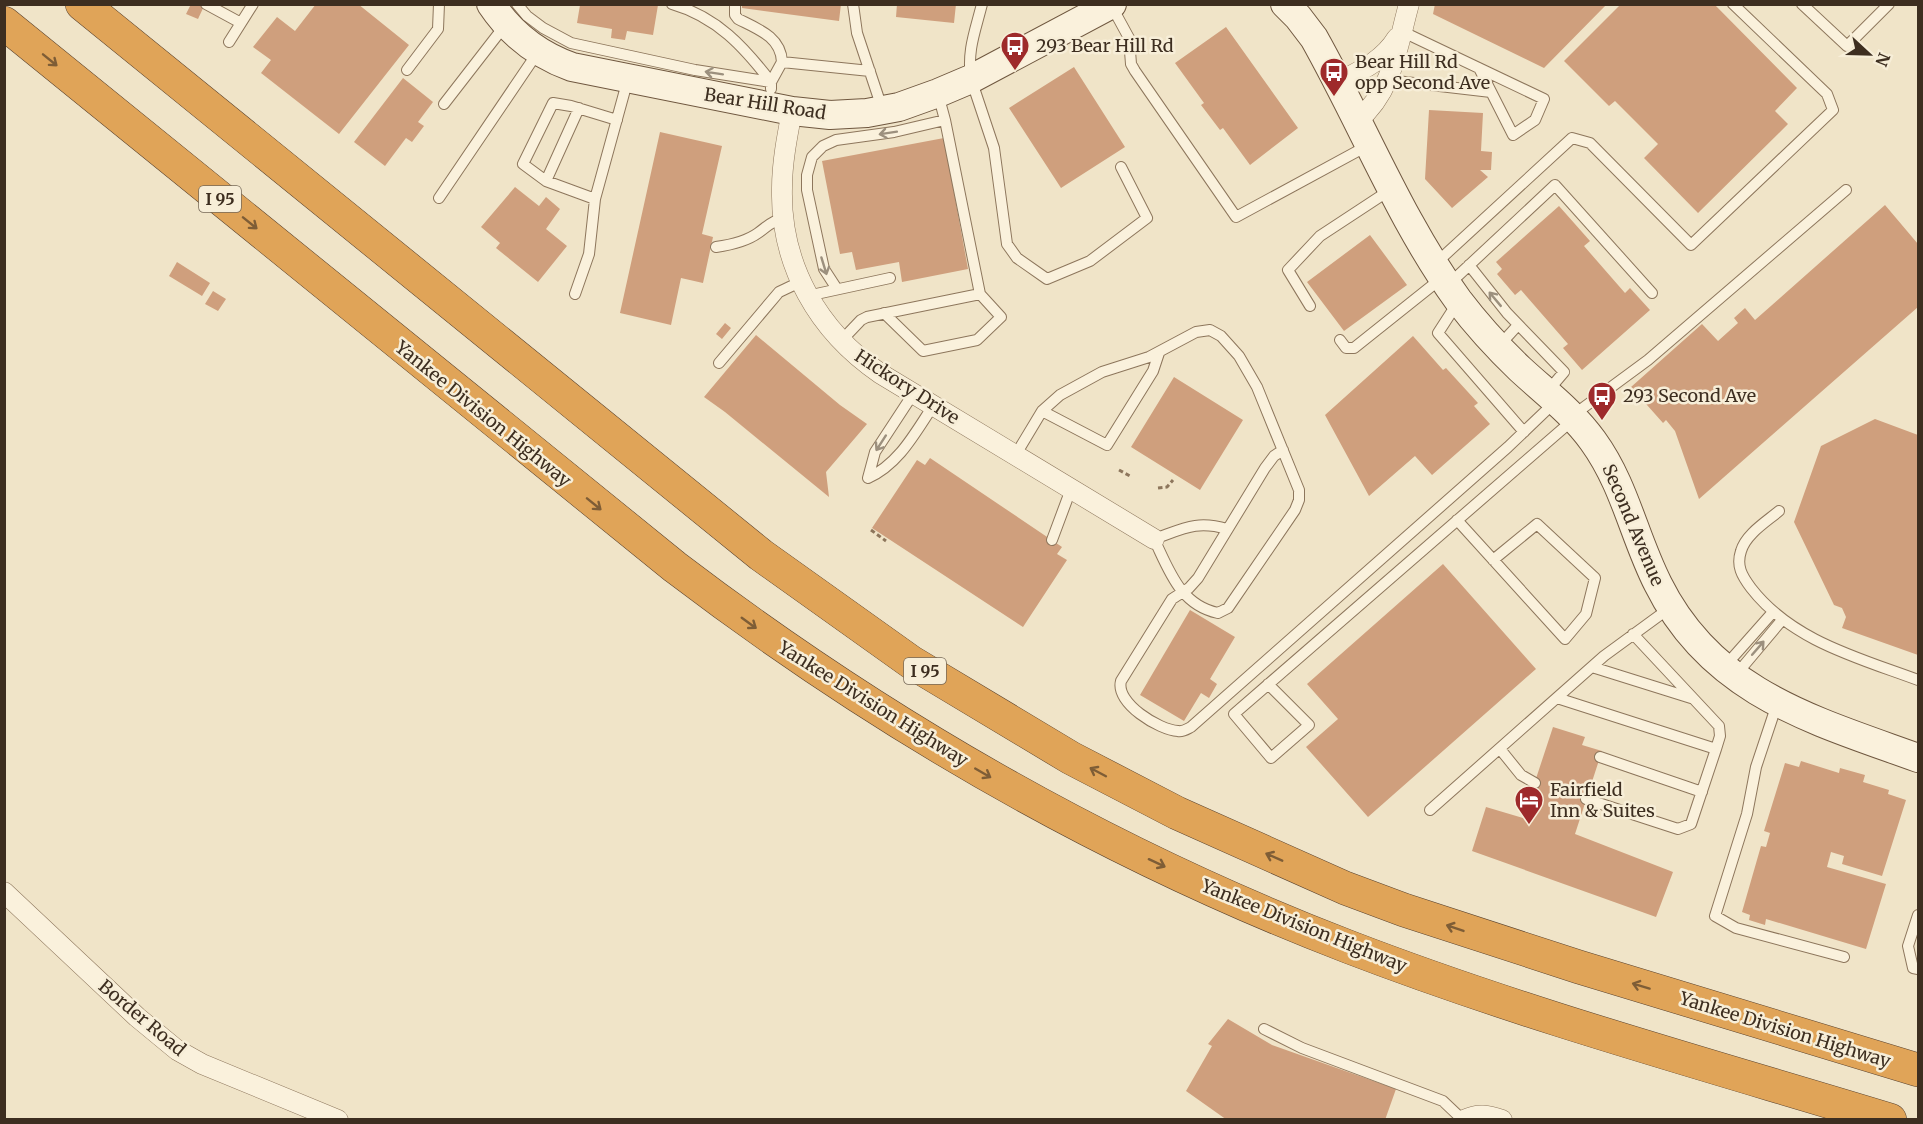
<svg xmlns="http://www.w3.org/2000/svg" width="1923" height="1124" viewBox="0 0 1923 1124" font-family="Merriweather,serif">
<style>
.building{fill:#cf9f7d}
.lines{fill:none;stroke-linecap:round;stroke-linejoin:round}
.lane-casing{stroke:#8d765c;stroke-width:12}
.street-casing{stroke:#8d765c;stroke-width:21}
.secondary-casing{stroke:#6f573f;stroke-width:30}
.highway-casing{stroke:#5b4430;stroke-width:34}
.path{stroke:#8d765c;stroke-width:3;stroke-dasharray:4.5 3;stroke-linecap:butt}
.lane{stroke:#faf1dc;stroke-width:10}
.street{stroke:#faf1dc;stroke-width:20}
.secondary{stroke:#faf1dc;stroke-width:28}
.highway{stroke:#e0a458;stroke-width:33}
.oneway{stroke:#7e5d36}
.oneway2{stroke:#9c907e}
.labels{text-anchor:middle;stroke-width:5;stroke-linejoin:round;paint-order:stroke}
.shield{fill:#f7eed8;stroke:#756857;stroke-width:1.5}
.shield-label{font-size:16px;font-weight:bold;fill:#3d2e20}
.poi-label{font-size:18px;fill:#3d2e20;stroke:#f7eed8;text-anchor:start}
.street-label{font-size:18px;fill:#3d2e20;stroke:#f7eed8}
</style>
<rect width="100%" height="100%" fill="#f0e4c8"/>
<!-- building -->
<path class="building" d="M191 4H205L198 19 186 14Z
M316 4H358L409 45 339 134 261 73 271 60 253 47 277 17 295 31Z
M742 4H841L839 21 742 8Z
M897 4H956L954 23 896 17Z
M1435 4H1607L1544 68 1433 14Z
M1621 4H1714L1797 88 1775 111 1788 124 1698 213 1644 158 1658 144 1615 101 1609 106 1564 61Z
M580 5H658L653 35 627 31 625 40 611 38 612 29 577 23Z
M1226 27 1298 128 1250 165 1223 128 1220 130 1201 105 1204 103 1175 63Z
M1074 67 1125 147 1061 188 1009 108Z
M403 78 433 102 418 122 424 126 412 142 406 138 385 166 354 142Z
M1429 110 1483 113 1481 151 1492 152 1491 170H1480L1488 177 1452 208 1425 179Z
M660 132 722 146 702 234 713 237 703 283 681 278 671 325 620 313Z
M944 138 968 269 902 282 899 262 856 270 852 252 840 254 822 161Z
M515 187 539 206 546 197 560 209 546 229 567 246 538 282 496 248 500 243 481 227Z
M1885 205 1918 244V307L1699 499 1675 431 1666 420 1663 423 1631 387 1702 324 1718 341 1738 323 1734 318 1745 308 1755 320Z
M1559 206 1590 241 1584 246 1625 293 1630 288 1650 310 1582 370 1563 348 1568 344 1521 290 1515 295 1497 274 1502 269 1496 262Z
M1370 235 1407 285 1344 331 1307 282Z
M177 262 210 283 202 296 169 276Z
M213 291 226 299 218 311 205 304Z
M725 323 731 328 722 339 716 334Z
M756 335 840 405 867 424 826 472 829 497 725 412 704 397Z
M1413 336 1443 370 1446 368 1478 403 1474 406 1490 424 1432 475 1415 456 1369 496 1325 415Z
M1174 377 1243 420 1200 490 1131 447Z
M1875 419 1918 435V655L1842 628 1846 617 1842 608 1834 605 1794 522 1821 446Z
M930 458 1062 547 1057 554 1067 560 1023 627 872 528 917 460 925 465Z
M1443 564 1536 669 1368 817 1306 747 1338 719 1307 684Z
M1190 610 1235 637 1210 679 1217 684 1209 698 1201 693 1184 721 1140 695Z
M1553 727 1585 737 1582 745 1602 751 1575 834 1673 872 1656 917 1472 851 1486 807 1523 818Z
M1801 761 1839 773 1840 768 1865 775 1863 782 1889 790 1888 794 1906 800 1882 876 1842 864 1844 856 1831 852 1827 867 1886 884 1866 949 1766 919 1765 925 1749 920 1750 915 1742 912 1761 846 1766 847 1770 833 1764 831 1785 763 1799 767Z
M1228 1019 1272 1045 1396 1089 1385 1120H1227L1186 1091 1212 1046 1208 1044Z"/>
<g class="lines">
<!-- lane casing -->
<g class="lane-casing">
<path id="lane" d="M206 4 241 23
M517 4 527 16 543 28 571 43 695 70 771 82
M672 4C717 17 744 47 771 82
M735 4V15L738 19C758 29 781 37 782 62
M853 4 857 33 882 108
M982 4C975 32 967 50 971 79L994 148 1007 244 1017 258 1047 279 1090 261 1147 218 1121 167
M1802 4 1847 46 1889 4
M1111 5 1129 38 1131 64 1135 71 1236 217 1367 146
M1401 31 1544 99 1535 120 1513 135 1479 68
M229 42 253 4
M407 70 438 29 439 4
M1388 80 1491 92
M771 89V82L782 62 870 71
M938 94 945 120 980 294
M444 104 506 24
M546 181 579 108
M439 198 538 52
M595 199 546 181 523 164 553 103 571 106 617 120
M716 247C730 245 747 241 758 233 768 226 770 222 783 218
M1435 264 1572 138 1590 143 1691 245 1833 110 1827 94 1733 4
M1469 265 1507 313 1564 372 1547 392
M1448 285 1555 185 1652 293
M837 289 824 269 807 190V175L812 157 823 146 836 140 894 132 945 120
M575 294 589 254 595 199 628 79
M807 296 890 278
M1458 302 1438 333 1524 432
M1310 306 1288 270 1320 236 1390 190
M1340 340 1346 348H1354L1443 277
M841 341 861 320 867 317 980 294 1001 317 977 340 923 351 884 313
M1498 347 1518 325
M719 363 779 292 800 282
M913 394 875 452 868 478C899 464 915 433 933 406
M1042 411 1107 445 1153 371 1159 353
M1572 416 1648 360 1846 190
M1283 450 1274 456 1265 468 1198 578 1189 588 1172 599 1121 681C1115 703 1159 730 1178 731 1183 732 1187 729 1191 727L1508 447 1555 402
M1015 456 1042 411 1060 395 1102 372 1149 357 1196 332 1210 330 1221 336 1239 356 1257 387 1299 490V500L1295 510 1228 608 1218 613C1180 605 1169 570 1154 539 1183 529 1196 520 1227 529
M1779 511C1766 522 1746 534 1741 551 1736 566 1742 576 1751 588 1792 641 1859 658 1918 680
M1457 520 1565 639 1586 614 1595 578 1537 524 1493 560
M1052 540 1071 489
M1726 665 1773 612
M1592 667 1691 698
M1735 676 1782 620
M1268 684 1309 725 1271 758 1234 714 1574 419
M1557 698 1716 749 1720 736 1719 726 1633 634
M1777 704 1756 767 1747 814 1715 916 1736 928 1844 957
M1500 749 1521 775 1535 783
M1600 757 1702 792
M1586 799 1678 829 1691 824 1716 749
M1430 810 1604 656 1671 607
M1918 915 1908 946 1913 968 1918 969
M1264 1029 1302 1048 1443 1101 1463 1120"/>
</g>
<!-- street casing -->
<g class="street-casing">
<path id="street" d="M1337 83C1360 71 1383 61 1397 38
M792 111C787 137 782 163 782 188 780 265 818 331 881 374L1154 539
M1357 121C1393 91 1397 47 1409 4
M4 892 137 1017 177 1050 202 1064 338 1120
M1464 1120C1478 1113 1488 1115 1502 1120"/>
</g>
<!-- secondary casing -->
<g class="secondary-casing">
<path id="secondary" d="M491 4C511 34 538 55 572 67L792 111 830 115 867 113 899 107 938 93 971 79 1112 4
M1285 4 1298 17 1314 38C1363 125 1400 220 1458 300 1477 325 1498 348 1520 369 1546 393 1573 413 1593 441 1625 485 1634 537 1658 584 1712 693 1813 720 1918 758"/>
</g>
<!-- highway casing -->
<g class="highway-casing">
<path id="highway" d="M82 4 761 555 911 662 1071 758 1177 813 1345 888 1404 910 1579 967 1918 1070
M4 23 675 567C881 724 1107 854 1349 947 1526 1015 1709 1065 1890 1120"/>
</g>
<!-- path -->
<path class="path" d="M1119 470 1130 476
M1158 488 1167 487 1173 480
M871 530 886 541"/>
<!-- lane -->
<use href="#lane" class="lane"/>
<!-- street -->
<use href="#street" class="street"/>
<!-- secondary -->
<use href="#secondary" class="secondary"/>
<!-- highway -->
<use href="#highway" class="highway"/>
</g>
<!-- one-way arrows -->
<defs><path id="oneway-shaft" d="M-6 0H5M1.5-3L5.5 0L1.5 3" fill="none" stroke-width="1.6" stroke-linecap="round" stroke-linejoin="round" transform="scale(1.5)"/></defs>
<g class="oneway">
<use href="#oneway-shaft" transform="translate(50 60) rotate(39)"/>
<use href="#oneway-shaft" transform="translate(250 223) rotate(39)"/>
<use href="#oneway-shaft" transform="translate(594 504) rotate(39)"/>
<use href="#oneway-shaft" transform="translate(749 623) rotate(36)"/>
<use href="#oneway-shaft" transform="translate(1098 772) rotate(-152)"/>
<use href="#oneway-shaft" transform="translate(983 773) rotate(30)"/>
<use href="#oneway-shaft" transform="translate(1274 857) rotate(-156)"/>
<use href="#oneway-shaft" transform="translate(1157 863) rotate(25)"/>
<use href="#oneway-shaft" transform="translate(1455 928) rotate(-161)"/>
<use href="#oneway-shaft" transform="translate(1641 986) rotate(-163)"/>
</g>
<g class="oneway2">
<use href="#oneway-shaft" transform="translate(714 73) rotate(-171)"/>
<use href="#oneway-shaft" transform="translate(888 133) rotate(171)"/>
<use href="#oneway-shaft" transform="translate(824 266) rotate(73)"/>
<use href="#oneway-shaft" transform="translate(1495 299) rotate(-130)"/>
<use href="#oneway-shaft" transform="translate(881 443) rotate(123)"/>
<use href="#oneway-shaft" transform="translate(1758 648) rotate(-49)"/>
</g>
<!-- icons -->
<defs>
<g id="bus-pin" transform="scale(1.5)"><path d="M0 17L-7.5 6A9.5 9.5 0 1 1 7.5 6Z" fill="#9e2a2b" stroke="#f7eed8"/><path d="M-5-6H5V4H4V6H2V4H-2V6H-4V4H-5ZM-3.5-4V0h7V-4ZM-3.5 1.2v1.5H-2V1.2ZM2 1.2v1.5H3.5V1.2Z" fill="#fff"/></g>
<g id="hotel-pin" transform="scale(1.5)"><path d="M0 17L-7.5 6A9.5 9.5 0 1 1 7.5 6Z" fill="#9e2a2b" stroke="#f7eed8"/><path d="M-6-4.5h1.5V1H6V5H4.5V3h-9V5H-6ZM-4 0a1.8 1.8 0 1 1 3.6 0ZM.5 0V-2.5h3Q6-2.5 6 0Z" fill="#fff"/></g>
</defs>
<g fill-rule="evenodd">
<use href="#bus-pin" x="1015" y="46"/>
<use href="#bus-pin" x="1334" y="72"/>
<use href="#bus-pin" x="1602" y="396"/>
<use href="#hotel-pin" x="1529" y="800"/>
</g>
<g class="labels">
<!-- shield labels -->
<g class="shield">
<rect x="199" y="186" width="42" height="26" rx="4.5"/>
<rect x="904" y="658" width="42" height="26" rx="4.5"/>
</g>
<g class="shield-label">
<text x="220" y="205">I 95</text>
<text x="925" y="677">I 95</text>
</g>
<!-- poi labels -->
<g class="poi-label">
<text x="1036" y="52">293 Bear Hill Rd</text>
<text x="1355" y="68">Bear Hill Rd<tspan x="1355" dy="21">opp Second Ave</tspan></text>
<text x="1623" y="402">293 Second Ave</text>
<text x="1550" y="796">Fairfield<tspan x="1550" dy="21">Inn &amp; Suites</tspan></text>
</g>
<!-- street labels -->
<g class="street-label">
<text transform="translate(765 104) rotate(9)" y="6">Bear Hill Road</text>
<text transform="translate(907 387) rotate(33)" y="6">Hickory Drive</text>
<text transform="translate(483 414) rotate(39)" y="6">Yankee Division Highway</text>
<text transform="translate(1633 525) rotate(67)" y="6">Second Avenue</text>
<text transform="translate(873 704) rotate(32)" y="6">Yankee Division Highway</text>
<text transform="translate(1304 926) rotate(22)" y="6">Yankee Division Highway</text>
<text transform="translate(142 1018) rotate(40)" y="6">Border Road</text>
<text transform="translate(1785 1030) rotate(17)" y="6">Yankee Division Highway</text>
</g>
</g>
<!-- border -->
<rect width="1923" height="1124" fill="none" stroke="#3d2e20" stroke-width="12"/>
<!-- north arrow -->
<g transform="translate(1869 54) rotate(112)" stroke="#f7eed8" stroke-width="4.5" paint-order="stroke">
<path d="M0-4.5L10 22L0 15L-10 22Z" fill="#3d2e20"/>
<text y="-9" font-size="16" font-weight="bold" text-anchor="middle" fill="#3d2e20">N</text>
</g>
</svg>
